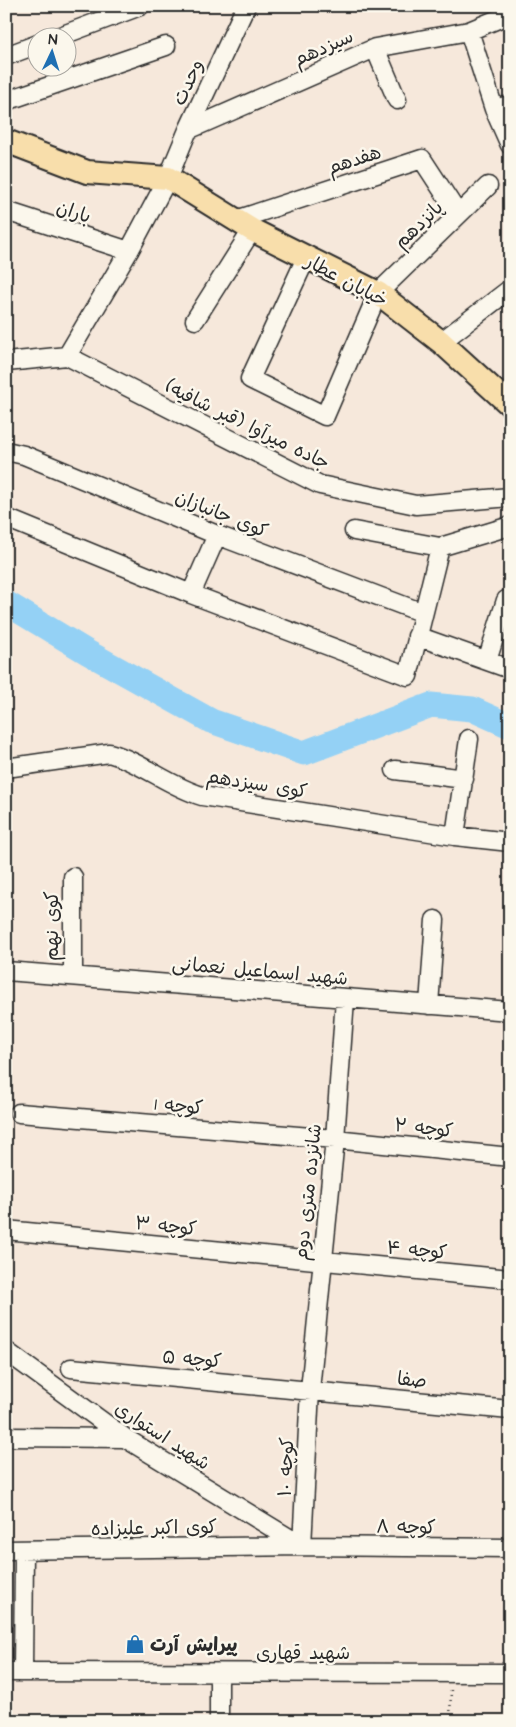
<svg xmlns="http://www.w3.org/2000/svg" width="516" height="1727" viewBox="0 0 516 1727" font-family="'Architects Daughter','Playpen Sans Arabic',sans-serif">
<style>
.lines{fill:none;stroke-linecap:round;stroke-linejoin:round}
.river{stroke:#94d1f5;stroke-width:25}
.minor-casing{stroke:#2b2b2b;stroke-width:21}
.major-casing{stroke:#2b2b2b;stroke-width:26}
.path{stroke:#2b2b2b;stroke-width:2.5;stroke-dasharray:1 4;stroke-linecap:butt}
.minor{stroke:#fbf7ec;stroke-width:18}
.major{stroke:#f8deab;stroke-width:22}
.labels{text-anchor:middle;stroke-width:5;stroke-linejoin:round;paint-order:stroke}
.street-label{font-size:19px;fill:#2b2b2b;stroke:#fbf7ec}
.poi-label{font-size:19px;font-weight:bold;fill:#2b2b2b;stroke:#fbf7ec;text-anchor:start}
</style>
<rect width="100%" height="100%" fill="#f6e8db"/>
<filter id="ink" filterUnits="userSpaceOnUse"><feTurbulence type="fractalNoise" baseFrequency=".02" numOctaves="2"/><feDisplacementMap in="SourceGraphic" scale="10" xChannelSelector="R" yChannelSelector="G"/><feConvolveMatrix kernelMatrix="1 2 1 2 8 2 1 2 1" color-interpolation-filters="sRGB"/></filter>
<g filter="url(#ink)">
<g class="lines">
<!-- river -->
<path class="river" d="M6 603 87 652 211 721 304 753 431 705 472 709 510 726"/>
<!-- minor casing -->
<g class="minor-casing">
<path id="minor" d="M469 31 494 109
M55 38 140 6
M375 48 397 100
M6 56 38 44
M6 101 166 46
M188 130 375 48 469 31 510 14
M510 145 494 109 510 105
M6 211 129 251
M236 220 422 159 458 214
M306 258 250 379 325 416 378 293 488 186
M195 320 252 230
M441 342 510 289
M67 356 129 251 168 178 188 130 246 6
M6 362 67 356 320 485 416 505 510 497
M6 451 24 455 217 535 423 613
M6 518 191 594 408 676 440 547 510 526
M354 531 440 547
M191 594 217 535
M417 636 510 669
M487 661 506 600
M6 768 109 753C142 762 168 786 202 796L455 836 510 842
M395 770 464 779
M455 836 469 739
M73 877V975
M6 971 510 1011
M429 1005 435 920
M19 1113 335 1139 510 1157
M6 1230 510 1279
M6 1351 125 1438 302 1546
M71 1368 510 1410
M6 1437 125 1438
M302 1546 310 1390 335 1139 345 999
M6 1550 302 1546 510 1548
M6 1672 510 1673
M23 1672 24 1550
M219 1721V1673"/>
</g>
<!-- major casing -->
<g class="major-casing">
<path id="major" d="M6 141 87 172 168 178 252 230 378 293 441 342 510 405"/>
</g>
<!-- path -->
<path class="path" d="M450 1721 451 1688"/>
<!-- minor -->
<use href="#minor" class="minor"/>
<!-- major -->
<use href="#major" class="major"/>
</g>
</g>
<!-- icons -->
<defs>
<g id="shop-bare" transform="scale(1.5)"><path d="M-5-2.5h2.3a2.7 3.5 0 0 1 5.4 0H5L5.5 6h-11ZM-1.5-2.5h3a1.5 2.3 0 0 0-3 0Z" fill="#1f6fb2" stroke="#fbf7ec" stroke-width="2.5" paint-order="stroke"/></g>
</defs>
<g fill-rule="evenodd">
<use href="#shop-bare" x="135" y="1644"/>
</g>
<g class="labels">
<!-- street labels -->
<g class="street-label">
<text transform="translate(323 47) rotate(-24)" y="7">سیزدهم</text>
<text transform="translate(187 82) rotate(-65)" y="7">وحدت</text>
<text transform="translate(354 159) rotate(-18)" y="7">هفدهم</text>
<text transform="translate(74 211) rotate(18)" y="7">باران</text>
<text transform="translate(418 224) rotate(-44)" y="7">پانزدهم</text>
<text transform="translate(347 280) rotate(28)" y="7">خیابان عطار</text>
<text transform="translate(248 424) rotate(26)" y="7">جاده میرآوا (قبر شافیه)</text>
<text transform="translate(222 513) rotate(22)" y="7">کوی جانبازان</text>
<text transform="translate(257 783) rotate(9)" y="7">کوی سیزدهم</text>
<text transform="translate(51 926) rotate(-90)" y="7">کوی نهم</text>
<text transform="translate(260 970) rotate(5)" y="7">شهید اسماعیل نعمانی</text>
<text transform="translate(179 1105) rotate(5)" y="7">کوچه 1</text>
<text transform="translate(424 1127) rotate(6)" y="7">کوچه ۲</text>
<text transform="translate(307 1192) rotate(-84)" y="7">شانزده متری دوم</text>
<text transform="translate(166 1225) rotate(6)" y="7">کوچه ۳</text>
<text transform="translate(417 1249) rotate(5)" y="7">کوچه ۴</text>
<text transform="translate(192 1358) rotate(5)" y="7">کوچه ۵</text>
<text transform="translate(412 1379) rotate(6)" y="7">صفا</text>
<text transform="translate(163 1435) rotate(33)" y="7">شهید استواری</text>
<text transform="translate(285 1467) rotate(-87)" y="7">کوچه ۱۰</text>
<text transform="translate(406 1526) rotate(1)" y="7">کوچه ۸</text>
<text transform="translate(154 1527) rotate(-1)" y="7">کوی اکبر علیزاده</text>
<text x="303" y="1659">شهید قهاری</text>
</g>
<!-- poi labels -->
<g class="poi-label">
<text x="150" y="1651">پیرایش آرت</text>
</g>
</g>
<!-- margin -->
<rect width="516" height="1727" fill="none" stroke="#fbf7ec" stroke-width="25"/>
<rect x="12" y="12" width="491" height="1702" fill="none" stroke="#2b2b2b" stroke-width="2" filter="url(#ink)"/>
<!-- north arrow -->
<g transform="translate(52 52) rotate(4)"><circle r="24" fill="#fbf7ec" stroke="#a8a59f"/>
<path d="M0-4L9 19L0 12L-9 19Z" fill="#1f6fb2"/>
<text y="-8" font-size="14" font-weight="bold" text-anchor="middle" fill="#2b2b2b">N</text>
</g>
</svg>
